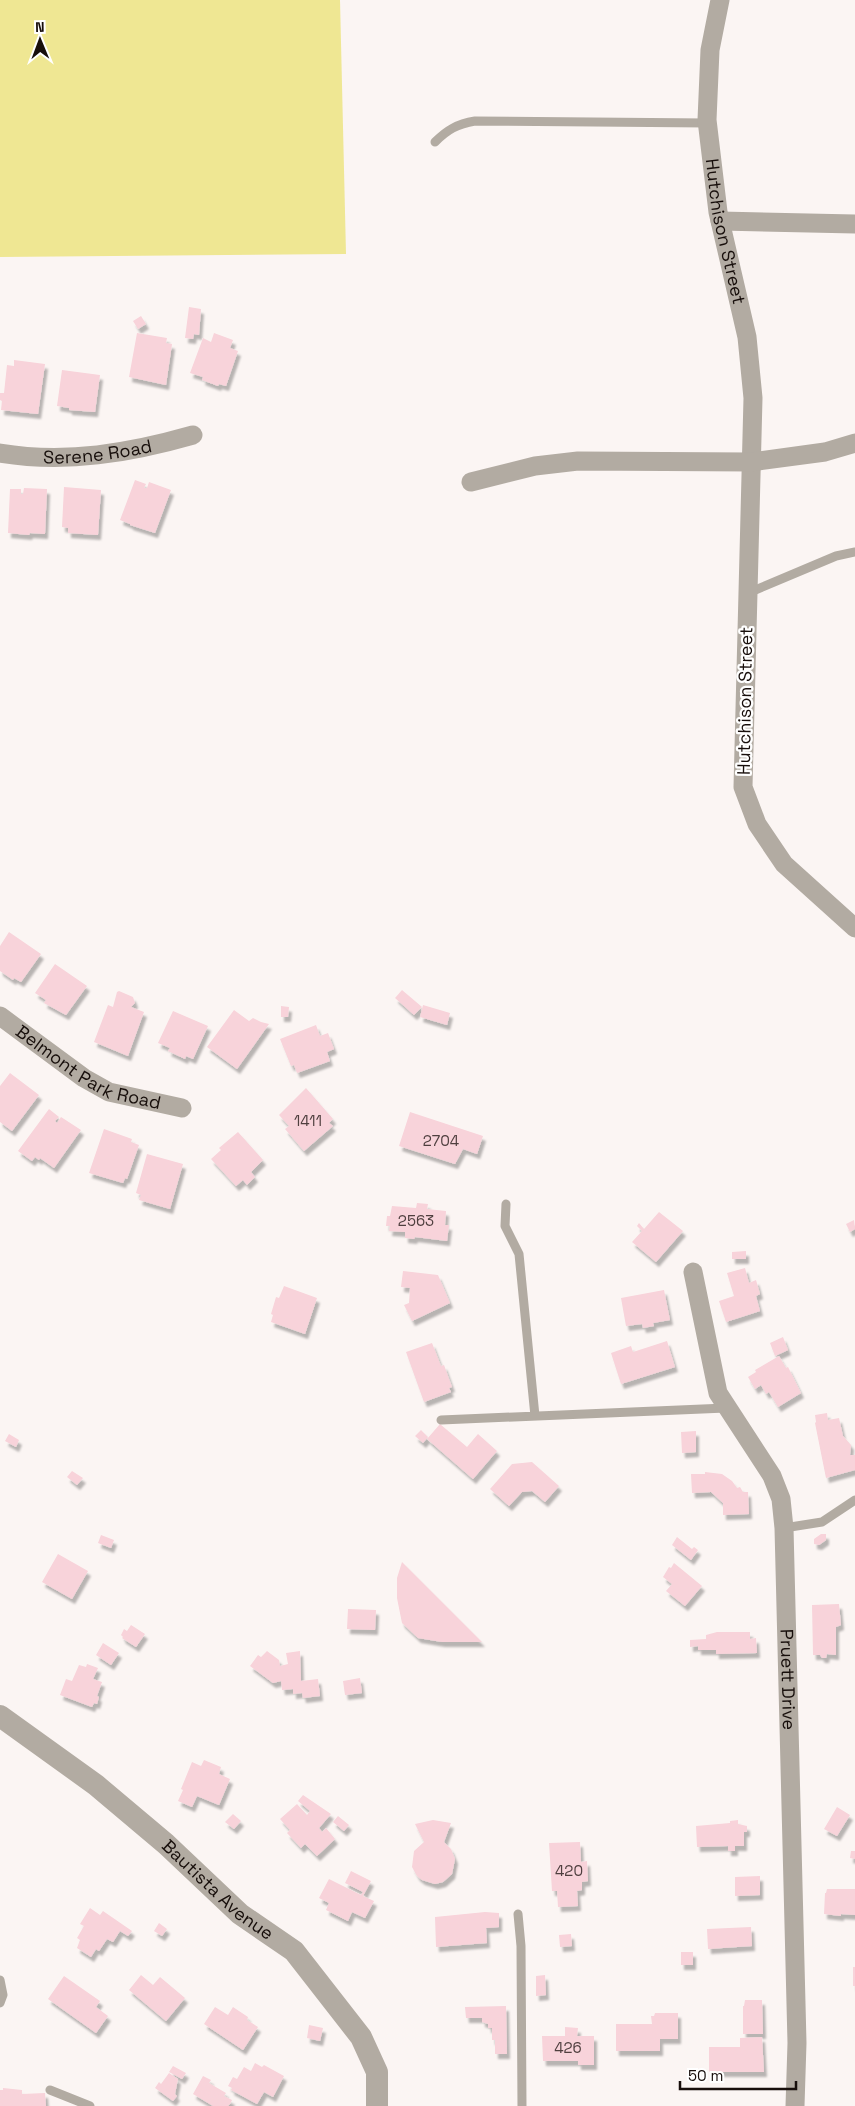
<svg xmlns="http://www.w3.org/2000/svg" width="855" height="2106" viewBox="0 0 855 2106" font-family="'Space Grotesk',sans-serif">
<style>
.green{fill:#efe793}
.building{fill:#f8d3da;filter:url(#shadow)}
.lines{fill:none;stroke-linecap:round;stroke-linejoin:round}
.service{stroke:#b2aba2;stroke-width:9}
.minor{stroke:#b2aba2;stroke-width:19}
.tertiary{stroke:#b2aba2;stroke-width:22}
.labels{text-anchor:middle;stroke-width:4.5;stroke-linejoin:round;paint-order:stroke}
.number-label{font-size:15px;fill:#4f3f3f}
.street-label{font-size:18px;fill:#170e0b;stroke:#fff}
</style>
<defs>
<filter id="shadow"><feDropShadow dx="3" dy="5" stdDeviation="1" flood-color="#0004"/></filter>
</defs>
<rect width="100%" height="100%" fill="#fbf5f3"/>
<!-- green -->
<path class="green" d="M0 0H340L346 254 0 257Z"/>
<!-- building -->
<path class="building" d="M189 307 201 309 199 335 194 334 193 339 185 338Z
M141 316 146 324 138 329 133 321Z
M137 333 167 338 166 343 172 344 166 385 129 377Z
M214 333 233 340 230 348 238 351 226 386 219 384 218 386 202 380 203 377 190 373 203 338 211 342Z
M14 360 45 364 38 414 1 410 2 401 0 400V393H4L7 365 14 366Z
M62 370 100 375 95 412 69 410V408L57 406Z
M135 480 146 484 144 488H147L149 482 171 490 155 533 130 525V524L120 520Z
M64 487 101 490 98 535 68 533V528L62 527Z
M24 488 47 489 45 534 30 533 29 535 8 533 10 489H21V494H23Z
M9 932 41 954 21 982 14 978 13 980 0 971V946Z
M55 964 87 986 66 1015 44 1003 46 1000 35 993Z
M402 990 422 1007 414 1015 395 998Z
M119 991 133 997 135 1003 131 1007 144 1012 128 1056 94 1042 108 1005 113 1007 117 992Z
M423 1005 450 1013 447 1025 420 1017Z
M281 1006 289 1007 288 1017H281Z
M234 1010 249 1021 253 1018 261 1022 269 1024 237 1069 207 1047Z
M173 1011 208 1026 193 1059 186 1056 185 1059 168 1051 170 1048 158 1043Z
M316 1025 320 1036 328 1033 334 1049 327 1052 330 1061 297 1073 294 1065 291 1066 280 1039Z
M10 1073 39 1095 12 1131 0 1122V1086Z
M306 1088 333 1119 329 1123 333 1126 304 1151 285 1129 289 1126 279 1115Z
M49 1109 59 1117 55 1121 57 1123 61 1117 81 1130 54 1168 40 1158 39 1160 35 1157 32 1161 18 1151Z
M410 1112 483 1136 477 1154 463 1149 455 1164 399 1146Z
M104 1129 132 1139 131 1142 139 1145 127 1179 125 1178 123 1183 89 1173Z
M238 1132 263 1160 251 1172 255 1177 247 1185 243 1180 236 1186 211 1159 221 1150 219 1148Z
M147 1154 183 1164 170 1209 139 1200 141 1195 136 1193Z
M417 1203 428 1204 427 1209 446 1211 445 1225H449L447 1241 415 1237 414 1239 405 1238V1232L389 1231 390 1226H386L387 1216H390L392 1206 416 1208Z
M659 1212 683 1231 656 1262 632 1242 642 1231 637 1226 639 1223 644 1229Z
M854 1220 855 1229 850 1232 846 1224Z
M746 1251V1259H732V1252Z
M745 1268 749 1283 756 1280 760 1294 756 1296 760 1311 726 1322 719 1301 734 1296 727 1273Z
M403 1271 438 1275 450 1303 412 1321 404 1305 409 1303 410 1288 401 1287Z
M284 1286 317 1298 305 1334 271 1322 273 1315 271 1314 276 1297 279 1298Z
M664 1290 670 1320 653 1323 654 1326 643 1328 642 1324 626 1326 621 1298Z
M783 1337 788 1350 775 1356 770 1343Z
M667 1341 675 1367 621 1384 611 1353 631 1346 633 1352Z
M432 1343 441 1366 444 1365 452 1387 449 1388 451 1392 424 1402 406 1352Z
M779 1356 786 1368 788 1367 801 1393 778 1407 769 1392 766 1394 761 1385 755 1389 748 1377 756 1372 755 1370Z
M827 1413 828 1420 839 1418 843 1436 851 1445 850 1455H855V1470L826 1478 815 1423 816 1422 815 1415Z
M440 1424 467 1447 478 1434 497 1451 473 1479 427 1439Z
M421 1430 428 1437 423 1443 415 1436Z
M696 1431V1452L682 1453 681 1432Z
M9 1434 19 1440 16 1447 5 1441Z
M532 1462 559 1486 545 1502 532 1491 522 1492 509 1506 490 1489 512 1464Z
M72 1471 83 1478 77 1485 67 1477Z
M705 1472 722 1474 732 1481 737 1488 740 1487 743 1492H748L749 1514 723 1515V1503L711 1492 692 1493 691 1474H705Z
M821 1534H826V1540L819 1545 814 1544V1539Z
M101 1535 114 1540 111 1548 98 1543Z
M677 1537 692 1549 694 1547 698 1550 691 1560 672 1545Z
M58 1554 88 1571 72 1599 42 1582Z
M402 1562 482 1642H442L418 1638 402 1623 397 1598V1578Z
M674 1563 702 1586 685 1606 666 1591 672 1584 663 1577 669 1567 671 1568Z
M839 1604 841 1625 836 1627V1655L827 1654 826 1658H822L820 1655H813L812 1605Z
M348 1609 376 1610 375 1630 347 1629Z
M131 1625 145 1634 136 1647 122 1638 123 1637 121 1635 124 1629 127 1631Z
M717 1632H750V1639L756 1638 757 1653 716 1654V1650H698V1646L690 1647V1640L706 1639V1635Z
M103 1643 119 1653 111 1665 96 1655Z
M267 1651 279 1660 280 1666 288 1664 286 1653 300 1651 301 1681 318 1679 320 1696 303 1698 302 1693 293 1694V1689L282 1690 281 1681 273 1683 250 1666 258 1655 261 1657Z
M87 1664 98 1668 93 1679 102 1682 97 1696 99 1697 97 1704 94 1703 92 1707 60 1695 66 1679 72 1681 79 1665 86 1667Z
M360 1678 362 1693 345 1695 343 1681Z
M204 1760 221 1767 219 1774 230 1779 219 1805 197 1796 192 1807 178 1801 183 1790 181 1789 192 1762 201 1766Z
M303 1795 331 1814 319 1828 322 1832 326 1828 335 1839 317 1856 305 1844 301 1848 287 1833 290 1830 280 1819 297 1804 307 1815 310 1811 298 1801Z
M837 1807 850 1815 837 1836 824 1829Z
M233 1814 241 1821 234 1829 225 1822Z
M338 1816 349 1825 344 1831 333 1822Z
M433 1820 451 1823 444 1842 451 1849 455 1859 452 1874 443 1882 435 1884 422 1880 417 1876 412 1867 414 1851 424 1842 415 1824Z
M738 1820V1824L747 1826V1832H744V1846H735V1851H728V1846L697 1847 696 1826 730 1823V1821Z
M580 1842 581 1862 587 1861 588 1881 582 1882V1890L577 1891 578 1906 558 1907 557 1891H552L549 1843Z
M851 1851H855V1859L850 1858Z
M351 1871 371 1881 363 1896 374 1901 365 1918 352 1912 348 1921 326 1910 329 1903 319 1898 329 1879 361 1895 363 1892 345 1883Z
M760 1876V1895L735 1896V1877Z
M827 1889H855V1915L841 1914V1916L824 1914 825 1893H826Z
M90 1908 100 1915 103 1911 132 1931 128 1936 120 1931 113 1942 107 1939 99 1951 96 1949 91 1957 77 1948 80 1940 77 1938 84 1926 80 1924Z
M485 1912 499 1913V1927L486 1928 487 1943 436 1947 435 1917Z
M159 1923 167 1929 162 1936 154 1931Z
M751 1927 752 1946 708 1949 707 1929Z
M571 1934 572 1946 560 1947 559 1935Z
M681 1952H693V1965H681Z
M853 1967H855V1986H853Z
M141 1975 153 1985 160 1977 185 1998 166 2021 129 1990Z
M545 1975 546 1995 536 1996V1976Z
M64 1976 100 2001 96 2007 108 2016 96 2033 48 1999Z
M745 2000H762L763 2034H743V2006H744Z
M506 2006 507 2054H495V2040H492V2028H488V2024L482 2022V2018H466L465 2007Z
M215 2007 228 2015 233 2007 248 2017 247 2020 258 2027 243 2050 204 2024Z
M655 2013H678V2039H660V2051H616V2024H652L651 2016H654Z
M309 2025 323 2028 320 2041 307 2038Z
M565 2027 578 2028 577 2036H594V2065H578V2061H543L542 2036H565Z
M762 2037 764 2072H709V2047H740V2038Z
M255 2063 262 2067 264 2065 284 2076 273 2097 264 2092 257 2104 231 2090 232 2088 228 2086 233 2077 237 2079 244 2067 251 2071Z
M173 2066 186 2073 182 2079 169 2072Z
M169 2073 178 2079 175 2094 177 2096 173 2101 155 2088 159 2082 161 2084Z
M203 2076 211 2080 209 2083 226 2093 224 2096 232 2100 230 2104 228 2106H213L193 2094Z
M3 2088 22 2090V2094L45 2093 46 2106H0V2090H3Z"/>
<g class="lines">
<!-- service -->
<path class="service" d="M435 142C447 130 457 124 475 121L707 123
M748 593 836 556 855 552
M506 1204 505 1226 519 1254 535 1416
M441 1420 726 1408
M784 1528 822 1522 855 1500
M518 1914 521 1946 522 2106
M0 1980 3 1995 0 2003
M50 2090 90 2106"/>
<!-- minor -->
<g class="minor">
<path id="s1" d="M720 0 710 50 707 120 718 212 747 337 753 398 743 787 757 824 784 864 855 928"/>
<path d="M720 221 855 224"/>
<path id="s2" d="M0 453C66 464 130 453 193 435"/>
<path d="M471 482 535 466 578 461 751 462 825 452 855 443"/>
<path id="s3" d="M0 1016 84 1078 109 1092 182 1108"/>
<path id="s4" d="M693 1272 718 1393 772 1476 781 1499 784 1528 797 2043 795 2106"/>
</g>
<!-- tertiary -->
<path class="tertiary" id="s5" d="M0 1716 96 1785 166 1844 240 1914 294 1951 361 2037 377 2072V2106"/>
</g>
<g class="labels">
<!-- number labels -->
<g class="number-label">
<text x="308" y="1126">1411</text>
<text x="441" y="1146">2704</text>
<text x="416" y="1226">2563</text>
<text x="569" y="1876">420</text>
<text x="568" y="2053">426</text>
</g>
<!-- street labels -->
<g class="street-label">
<text dy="6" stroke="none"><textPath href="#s1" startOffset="234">Hutchison Street</textPath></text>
<text dy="6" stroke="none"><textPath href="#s2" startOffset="98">Serene Road</textPath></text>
<text transform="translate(745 701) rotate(-89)" y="6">Hutchison Street</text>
<text dy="6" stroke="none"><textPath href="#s3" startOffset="104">Belmont Park Road</textPath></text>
<text dy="6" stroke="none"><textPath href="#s4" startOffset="428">Pruett Drive</textPath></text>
<text dy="6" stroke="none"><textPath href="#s5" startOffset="279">Bautista Avenue</textPath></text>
</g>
</g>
<!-- north arrow -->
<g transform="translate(40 40) rotate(359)" stroke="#ffffff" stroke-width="4" paint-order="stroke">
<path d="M0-4L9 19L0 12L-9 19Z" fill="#170e0b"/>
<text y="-8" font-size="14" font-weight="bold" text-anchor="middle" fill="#170e0b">N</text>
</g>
<!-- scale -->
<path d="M680 2081v8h116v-8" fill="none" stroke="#170e0b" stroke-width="2.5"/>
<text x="688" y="2081" font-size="15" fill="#170e0b" stroke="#ffffff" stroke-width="4" paint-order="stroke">50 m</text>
</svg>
